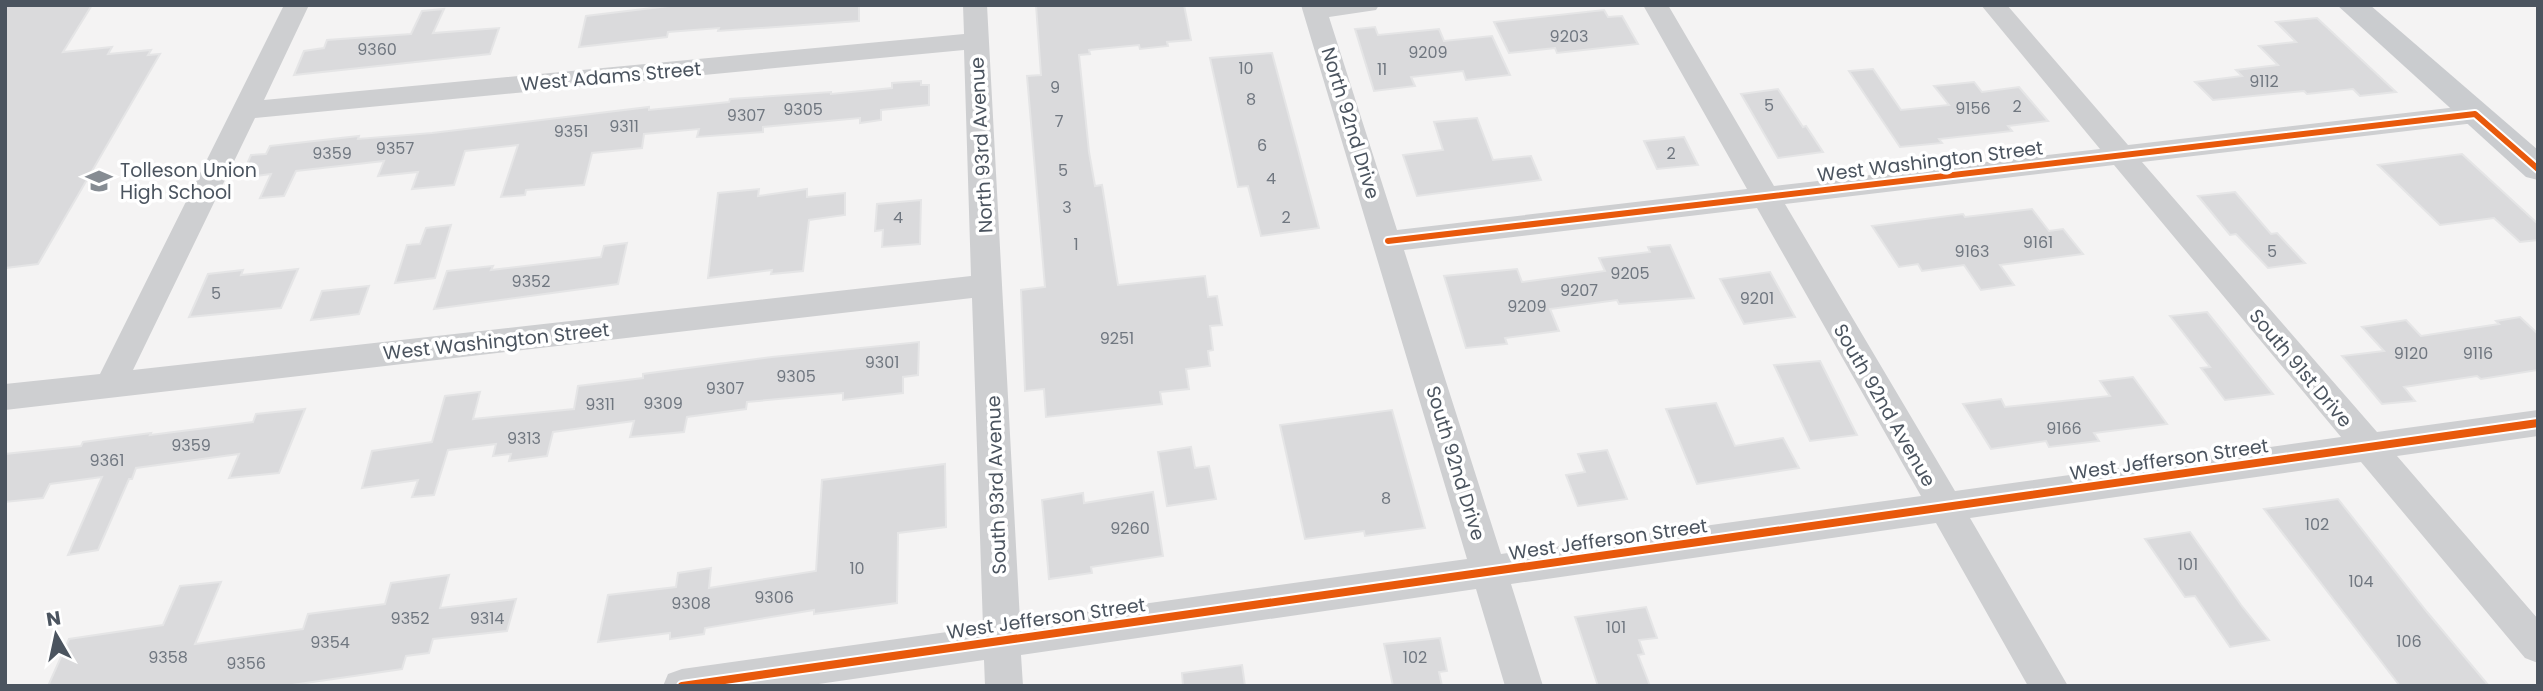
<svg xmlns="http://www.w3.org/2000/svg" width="2543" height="691" viewBox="0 0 2543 691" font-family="Poppins,sans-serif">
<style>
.building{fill:#dadadc;stroke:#e5e5e6;stroke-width:2}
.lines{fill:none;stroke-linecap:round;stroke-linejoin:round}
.minor{fill:#cecfd1;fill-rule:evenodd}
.major{fill:#cacccf;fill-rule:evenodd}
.cycleway-far1-casing{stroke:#fff;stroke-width:10}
.cycleway-casing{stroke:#fff;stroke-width:12}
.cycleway-far1{stroke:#e8590c;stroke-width:6}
.cycleway{stroke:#e8590c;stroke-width:8}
.labels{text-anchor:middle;stroke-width:7;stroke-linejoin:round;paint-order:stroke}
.number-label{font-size:16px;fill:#707780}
.street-label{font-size:19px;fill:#4b545f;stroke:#fff}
.poi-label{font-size:19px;fill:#4b545f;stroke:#fff;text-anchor:start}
</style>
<rect width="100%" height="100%" fill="#f4f3f3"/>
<!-- building -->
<path class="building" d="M5 5H92L63 52 112 47 108 54 151 50 148 55 160 54 38 264 5 268Z
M677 5H859V21L718 31 719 28 668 32 667 37 579 47 586 16Z
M1036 5H1184L1191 40 1167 42 1168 46 1140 49 1139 45 1089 50 1090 54 1079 55 1089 152 1095 186 1102 185 1118 285 1205 276 1208 297 1217 296 1222 325 1210 326 1213 350 1208 351 1210 366 1186 369 1189 389 1160 392 1162 404 1046 417 1044 389 1025 391 1021 290 1045 287 1027 76 1041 75Z
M444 9 433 33 499 28 490 54 294 75 304 51 324 48 327 40 411 34 422 11Z
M1604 10 1608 17 1622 16 1638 44 1557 53 1555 48 1509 53 1494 22Z
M2317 18 2396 92 2360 96 2353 89 2307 94 2304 91 2213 100 2195 82 2242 76 2236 70 2278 65 2259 46 2296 42 2276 22Z
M1375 27 1378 35 1439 29 1444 41 1492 36 1510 75 1466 80 1463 71 1411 77 1415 86 1374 91 1355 29Z
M1272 53 1319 228 1261 236 1248 186 1238 187 1210 58Z
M1873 69 1901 110 1949 105 1934 86 1974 82 1982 92 2019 87 2048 121 2008 126 2012 131 1939 139 1942 143 1900 147 1849 71Z
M921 81V85H929V105L881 110V120L860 123V118L763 127V132L697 137 699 129 644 134 642 148 592 153 584 185 526 190 525 195 501 197 518 145 465 151 454 185 412 189 418 172 378 176 384 161 296 171 284 196 260 198 271 174 241 178 251 155 266 154 270 146 359 136 358 139 432 133 649 107V110L729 102 730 99 831 92V94L892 88V83Z
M1778 89 1803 127 1806 126 1823 152 1778 158 1741 94Z
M1477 118 1493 160 1531 156 1541 180 1417 196 1403 155 1443 150 1434 122Z
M1684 137 1698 165 1657 169 1644 141Z
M2462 154 2538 224V240L2520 242 2494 218 2440 225 2378 165Z
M759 189 758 196 807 189V197L845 193V215L809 220 803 271 771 274 772 270 708 278 718 193Z
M2235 192 2271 234 2277 233 2305 263 2268 268 2236 234 2230 235 2198 196Z
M921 200 920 244 882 247 883 230 875 231 877 204Z
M2032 209 2049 231 2063 229 2083 254 2000 265 2014 285 1981 290 1964 265 1922 271 1918 264 1899 267 1872 226 1963 214 1965 217Z
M451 225 435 278 395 283 407 245 420 244 426 228Z
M627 243 618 284 434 309 447 271 493 266 491 270 601 257 604 246Z
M1670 245 1694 298 1619 304 1617 300 1550 309 1559 331 1505 338 1507 344 1466 348 1444 276 1517 269 1522 282 1605 271 1599 258 1650 252 1648 247Z
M298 269 281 308 189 317 208 274 243 270 241 275Z
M1770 272 1795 317 1744 324 1720 279Z
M369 286 359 314 311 320 322 291Z
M2207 312 2273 394 2225 400 2201 368 2210 367 2170 316Z
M2520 317 2538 334V370L2481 379 2477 376 2404 387 2415 401 2382 404 2342 356 2384 351 2362 327 2406 320 2421 336 2499 324 2496 321Z
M919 342 918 375 903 377V393L843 400V393L747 402 746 409 687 417 684 432 630 437 634 421 553 432 547 456 509 461 511 454 493 456 496 444 448 450 434 495 412 497 418 480 362 488 372 451 432 442 445 396 480 392 473 419 574 409 578 386 643 378V374L772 357Z
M1820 361 1857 435 1810 441 1774 365Z
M2133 377 2167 424 2094 433 2099 441 2049 447 2046 441 1991 449 1963 404 2001 399 2005 407 2110 396 2100 381Z
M1716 403 1735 446 1783 438 1799 468 1697 484 1666 409Z
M305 409 279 473 229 478 239 454 136 468 132 479H129L98 550 68 555 102 477 50 484 43 498 5 502V454L81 446 83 442 151 433 150 435 253 422 256 414Z
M1392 410 1425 528 1365 536 1364 531 1305 539 1280 425Z
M1191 447 1195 468 1209 466 1216 499 1167 506 1158 452Z
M1607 450 1627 499 1578 506 1566 475 1585 472 1578 454Z
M945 464 946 527 898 533 897 603 814 614V610L705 628 704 634 670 639V633L598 642 608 595 676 587 678 573 711 568 709 588 816 571 822 480Z
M1153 492 1163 556 1091 567 1092 573 1049 579 1042 500 1083 493 1084 503Z
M2338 499 2427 612 2489 686H2400L2264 509Z
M2190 532 2241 605 2269 640 2230 647 2195 596 2185 597 2145 539Z
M449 575 440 608 516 599 507 631 433 639 429 653 406 656 402 669 285 686H48L69 639 163 625 180 586 221 582 195 644 303 629 308 614 385 604 391 583Z
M1646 607 1657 638 1639 640 1644 654 1638 655 1650 686H1598L1575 617Z
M1440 638 1447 671 1439 672 1442 686H1393L1384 644Z
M1242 665 1245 686H1183L1182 673Z"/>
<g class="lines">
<!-- minor -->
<path class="minor" d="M284 5H309L264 100 964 34 963 5H987L1020 621 1467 559 1301 5H1379L1376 10 1329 17 1397 230 1747 189 1643 5H1668L1774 186 2100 149 1981 5H2007L2128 145 2475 105 2485 108 2488 114 2485 120 2475 123 2142 162 2377 432 2538 410V436L2397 456 2538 619V663L2525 658 2361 462 1970 518 2068 686H2028L1936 523 1511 584 1543 686H1505L1476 589 1021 655 1023 686H985L984 660 805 686H663L668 674 682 669 983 627 972 298 5 410V384L100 374ZM964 50 971 276 133 370 255 118ZM2114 165 2341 437 1955 491 1785 204ZM1757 208 1921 496 1501 554 1404 250Z"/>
<!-- major -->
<path class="major" d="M2337 5H2370L2538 150V180L2526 177Z"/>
<!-- cycleway-far1 casing -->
<g class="cycleway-far1-casing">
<path id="cycleway-far1" d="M1388 241 2475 114 2538 169"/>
</g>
<!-- cycleway casing -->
<g class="cycleway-casing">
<path id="cycleway" d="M682 686 2538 423"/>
</g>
<!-- cycleway-far1 -->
<use href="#cycleway-far1" class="cycleway-far1"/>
<!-- cycleway -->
<use href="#cycleway" class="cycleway"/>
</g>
<!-- icons -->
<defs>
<g id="school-bare" transform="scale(2.1)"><path d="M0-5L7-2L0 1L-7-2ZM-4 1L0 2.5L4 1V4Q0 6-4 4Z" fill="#868c93" stroke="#fff" stroke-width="2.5" paint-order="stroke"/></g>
</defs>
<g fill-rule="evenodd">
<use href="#school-bare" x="99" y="181"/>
</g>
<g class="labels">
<!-- number labels -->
<g class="number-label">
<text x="1569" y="42">9203</text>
<text x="377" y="55">9360</text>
<text x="1428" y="58">9209</text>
<text x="1246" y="74">10</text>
<text x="1382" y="75">11</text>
<text x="2264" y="87">9112</text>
<text x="1055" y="93">9</text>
<text x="1251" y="105">8</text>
<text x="1769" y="111">5</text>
<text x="2017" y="112">2</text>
<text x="1973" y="114">9156</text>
<text x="803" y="115">9305</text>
<text x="746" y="121">9307</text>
<text x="1059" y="127">7</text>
<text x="624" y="132">9311</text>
<text x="571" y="137">9351</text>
<text x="1262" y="151">6</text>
<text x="395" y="154">9357</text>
<text x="332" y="159">9359</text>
<text x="1671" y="159">2</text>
<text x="1063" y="176">5</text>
<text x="1271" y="184">4</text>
<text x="1067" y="213">3</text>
<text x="898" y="223">4</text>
<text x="1286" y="223">2</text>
<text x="2038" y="248">9161</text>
<text x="1076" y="250">1</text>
<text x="1972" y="257">9163</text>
<text x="2272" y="257">5</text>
<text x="1630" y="279">9205</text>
<text x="531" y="287">9352</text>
<text x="1579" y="296">9207</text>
<text x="216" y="299">5</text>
<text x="1757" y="304">9201</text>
<text x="1527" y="312">9209</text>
<text x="1117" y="344">9251</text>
<text x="2411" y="359">9120</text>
<text x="2478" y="359">9116</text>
<text x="882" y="368">9301</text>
<text x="796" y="382">9305</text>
<text x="725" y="394">9307</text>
<text x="663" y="409">9309</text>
<text x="600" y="410">9311</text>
<text x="2064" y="434">9166</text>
<text x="524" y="444">9313</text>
<text x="191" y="451">9359</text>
<text x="107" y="466">9361</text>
<text x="1386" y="504">8</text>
<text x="2317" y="530">102</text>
<text x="1130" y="534">9260</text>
<text x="2188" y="570">101</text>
<text x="857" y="574">10</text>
<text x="2361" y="587">104</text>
<text x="774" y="603">9306</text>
<text x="691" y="609">9308</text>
<text x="410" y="624">9352</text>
<text x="487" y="624">9314</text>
<text x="1616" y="633">101</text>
<text x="2409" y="647">106</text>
<text x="330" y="648">9354</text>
<text x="168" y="663">9358</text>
<text x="1415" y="663">102</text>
<text x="246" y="669">9356</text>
</g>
<!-- street labels -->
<g class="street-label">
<text transform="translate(611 76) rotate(-5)" y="7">West Adams Street</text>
<text transform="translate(1351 123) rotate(73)" y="7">North 92nd Drive</text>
<text transform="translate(981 145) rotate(-93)" y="7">North 93rd Avenue</text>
<text transform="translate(1930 161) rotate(-7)" y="7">West Washington Street</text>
<text transform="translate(496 341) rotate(-6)" y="7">West Washington Street</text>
<text transform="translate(2301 368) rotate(50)" y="7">South 91st Drive</text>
<text transform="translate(1885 405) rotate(60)" y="7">South 92nd Avenue</text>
<text transform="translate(2169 459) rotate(-8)" y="7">West Jefferson Street</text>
<text transform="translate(1456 463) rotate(73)" y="7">South 92nd Drive</text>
<text transform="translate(996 485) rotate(-92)" y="7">South 93rd Avenue</text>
<text transform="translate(1608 539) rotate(-8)" y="7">West Jefferson Street</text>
<text transform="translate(1046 618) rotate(-8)" y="7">West Jefferson Street</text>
</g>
<!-- poi labels -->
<g class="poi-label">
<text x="120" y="177">Tolleson Union<tspan x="120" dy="22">High School</tspan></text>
</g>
</g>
<!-- border -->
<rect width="2543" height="691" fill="none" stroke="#4b545f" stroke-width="14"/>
<!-- north arrow -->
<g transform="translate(56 635) rotate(351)" stroke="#ffffff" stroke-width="5" paint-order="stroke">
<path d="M0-5L12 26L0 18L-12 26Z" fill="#4b545f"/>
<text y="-10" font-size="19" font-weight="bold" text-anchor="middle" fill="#4b545f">N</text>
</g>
</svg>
